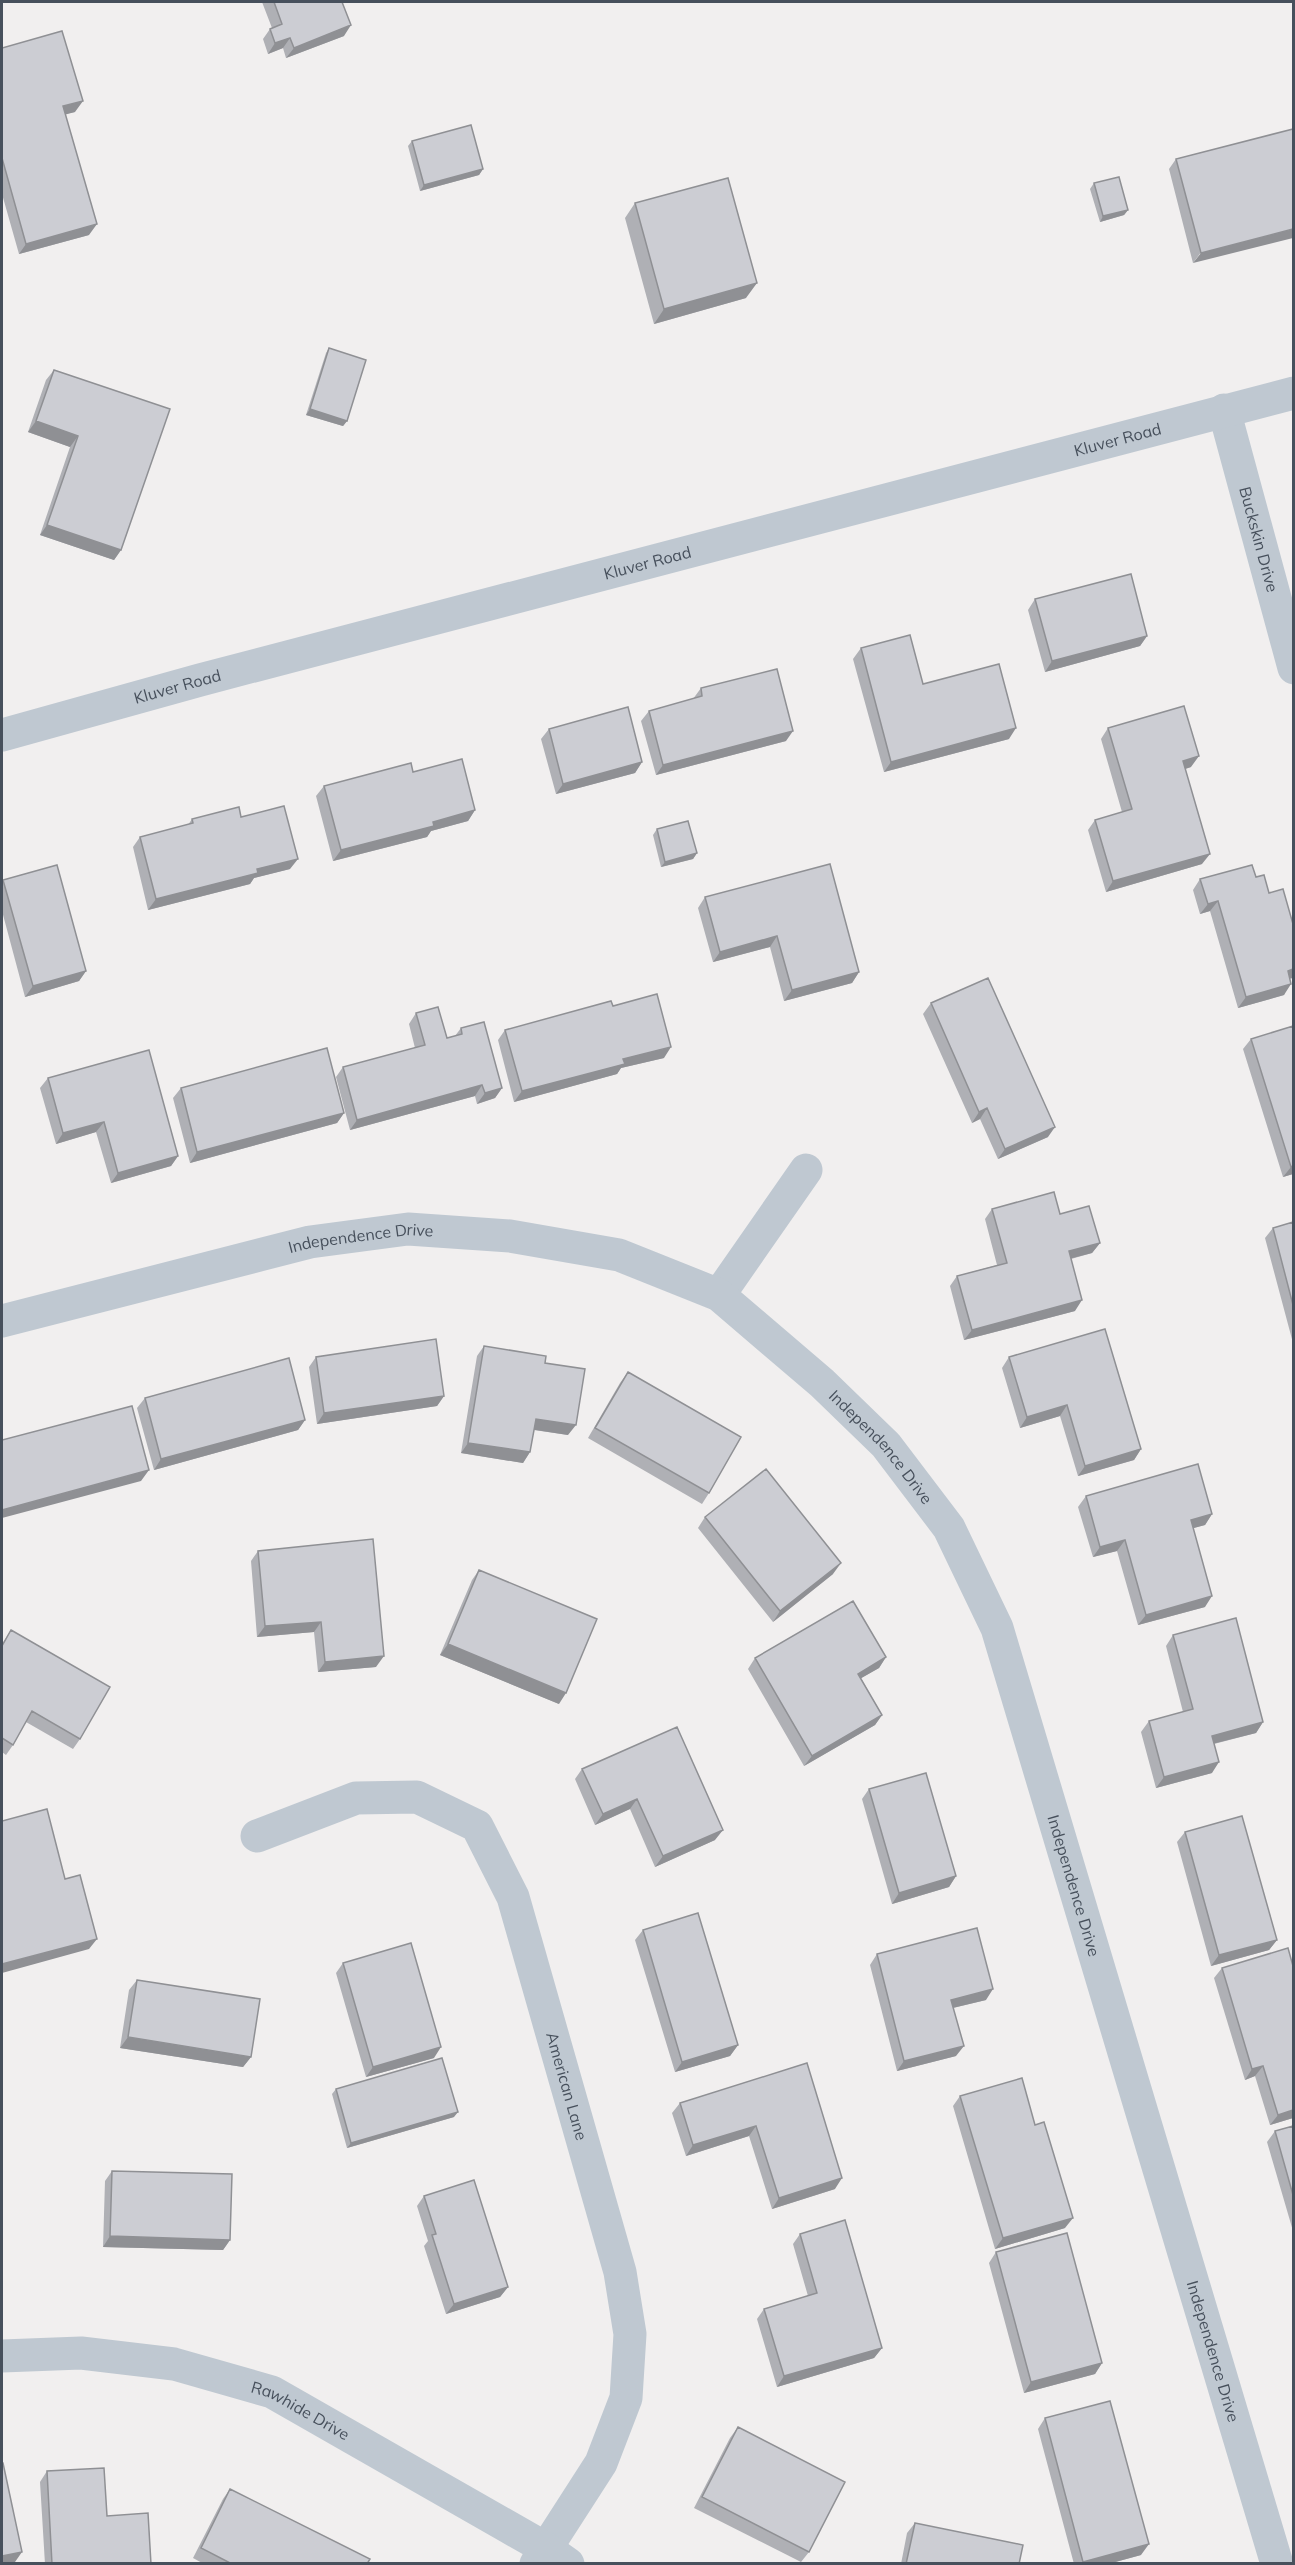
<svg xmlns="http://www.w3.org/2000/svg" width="1295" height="2565" viewBox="0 0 1295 2565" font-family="Mulish,sans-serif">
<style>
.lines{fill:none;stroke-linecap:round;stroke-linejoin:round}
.minor{stroke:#bfc8d1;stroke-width:33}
.wall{fill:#afb0b5}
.shaded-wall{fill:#8f9094}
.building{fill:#cccdd3;stroke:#8f9094;stroke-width:1.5}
.labels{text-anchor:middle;stroke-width:6;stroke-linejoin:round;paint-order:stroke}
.street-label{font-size:16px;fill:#47505c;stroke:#fff}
</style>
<rect width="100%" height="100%" fill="#f1efef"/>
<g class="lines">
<!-- minor -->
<g class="minor">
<path id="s1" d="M1224 410 1294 668"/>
<path id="s2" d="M2 735 200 680 1294 393"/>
<path d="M719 1295 806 1170"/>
<path id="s3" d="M2 1321 310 1242 408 1229 510 1236 619 1255 719 1295 822 1383 886 1445 949 1528 997 1628 1277 2564"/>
<path id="s4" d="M257 1836 356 1798 417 1797 477 1826 513 1897 620 2272 630 2334 626 2398 601 2463 536 2564"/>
<path id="s5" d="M2 2356 81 2353 174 2364 272 2392 547 2549 568 2564"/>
</g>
</g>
<!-- wall -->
<path class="wall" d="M262 2H342L344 36 286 58 283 48 268 54 263 39 270 29 272 28Z
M2 48 75 112 65 114 89 235 19 254 2 194Z
M1293 129 1193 263 1169 169 1176 159Z
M412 141 483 169 479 175 420 191 408 146Z
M1094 183 1128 210 1124 215 1100 222 1090 189Z
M635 203 746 298 654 324 625 218Z
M329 348 347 421 343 426 306 415 326 353Z
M54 370 121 550 114 560 40 535 70 447 28 432 46 380Z
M1035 599 1147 636 1140 646 1045 672 1028 610Z
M861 648 923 684 1009 739 884 772 853 659Z
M701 688 786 741 656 775 641 721 649 711 693 699Z
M1108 728 1191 767 1185 769 1202 864 1106 892 1088 830 1095 820 1122 812 1101 739Z
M549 729 642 762 635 773 556 794 541 739Z
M413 772 475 810 468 821 431 831 427 837 333 861 316 796 324 786Z
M241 817 290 869 254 878 250 884 148 910 133 847 140 837 188 825 192 819Z
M657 829 697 853 693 859 661 867 653 835Z
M1200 879 1290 979 1284 995 1238 1008 1210 911 1200 914 1193 890Z
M3 880 86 971 79 981 25 997 2 911V882Z
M705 897 859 972 852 983 784 1001 770 947 713 962 698 908Z
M931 1003 1048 1137 998 1159 980 1119 972 1123 923 1014Z
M613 1006 664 1058 621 1068 617 1074 514 1102 498 1040 505 1030Z
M416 1013 447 1038 455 1036 461 1028 502 1088 495 1098 477 1104 475 1096 350 1130 336 1077 343 1067 415 1048 409 1024Z
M1251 1039 1293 1174 1283 1177 1243 1049Z
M48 1078 178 1156 171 1166 111 1183 96 1132 56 1144 40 1088Z
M181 1088 344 1113 337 1123 190 1163 173 1098Z
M992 1209 1060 1214 1100 1243 1092 1253 1071 1259 1075 1311 964 1340 950 1286 957 1276 997 1265 985 1219Z
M1293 1222V1343L1265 1238 1273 1228Z
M484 1346 545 1363 568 1435 534 1430 530 1452 523 1463 461 1453 477 1356Z
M316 1357 444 1396 437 1406 317 1424 309 1367Z
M1009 1357 1141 1449 1134 1460 1078 1476 1060 1416 1020 1428 1002 1368Z
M628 1372 709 1493 702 1504 588 1438 620 1383Z
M145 1398 305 1420 298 1430 154 1470 137 1408Z
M1086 1496 1212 1514 1205 1525 1193 1528 1205 1607 1138 1625 1117 1551 1093 1557 1078 1507Z
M705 1517 833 1574 773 1622 698 1528Z
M258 1551 376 1667 318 1672 314 1632 257 1637 251 1561Z
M479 1570 559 1704 440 1655 472 1580Z
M11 1630 80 1739 73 1749 26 1722 13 1745 6 1755 2 1752V1644Z
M1173 1635 1263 1722 1256 1733 1214 1744 1212 1773 1156 1788 1141 1732 1149 1721 1183 1712 1166 1646Z
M886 1657 879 1668 861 1678 882 1715 875 1725 804 1766 748 1669 755 1658Z
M582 1769 715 1840 655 1867 630 1809 595 1825 575 1779Z
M869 1789 956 1876 949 1887 892 1904 862 1799Z
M1185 1832 1277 1940 1269 1950 1211 1966 1177 1842Z
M643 1930 738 2045 730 2056 675 2072 635 1940Z
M877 1954 986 2000 953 2008 956 2056 897 2071 870 1965Z
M343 1963 434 2058 366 2077 336 1973Z
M1222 1968 1293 2118 1270 2125 1255 2076 1245 2080 1214 1978Z
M137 1980 251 2057 243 2067 120 2048 129 1990Z
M807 2063 835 2189 772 2209 749 2136 686 2156 672 2113 680 2103Z
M336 2089 454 2117 347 2148 332 2094Z
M960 2096 1065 2228 995 2249 953 2106Z
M1293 2126V2231L1267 2142 1275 2131Z
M112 2171 230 2240 223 2250 103 2247 105 2181Z
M424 2196 508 2287 500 2297 446 2314 424 2246 428 2241 417 2206Z
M800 2234 882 2348 874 2358 777 2387 757 2319 764 2309 808 2296 793 2244Z
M996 2252 1102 2363 1095 2374 1024 2393 989 2263Z
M1045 2418 1141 2555 1108 2564H1074L1038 2429Z
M738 2427 809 2552 801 2562 694 2508 730 2438Z
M47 2471 107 2516 151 2564H45L40 2482Z
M230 2489 367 2564H204L193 2558 223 2499Z
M915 2523 1019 2564H901L907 2533Z"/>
<!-- shaded-wall -->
<path class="shaded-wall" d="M351 25 344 36 286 58 294 48Z
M290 38 283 48 268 54 275 43Z
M83 101 75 112 56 117 63 106Z
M483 169 479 175 420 191 424 185Z
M1128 210 1124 215 1100 222 1103 216Z
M97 224 89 235 19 254 26 244Z
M1293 229V238L1193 263 1201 253Z
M757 283 746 298 654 324 664 309Z
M310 409 347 421 343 426 306 415Z
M36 421 78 436 70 447 28 432Z
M47 525 121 550 114 560 40 535Z
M1147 636 1140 646 1045 672 1052 661Z
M1016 728 1009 739 884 772 891 762Z
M793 731 786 741 656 775 663 765Z
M1199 756 1191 767 1176 772 1183 761Z
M642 762 635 773 556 794 563 784Z
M475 810 468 821 431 831 427 837 333 861 341 850 433 822Z
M697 853 693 859 661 867 665 862Z
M1210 854 1202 864 1106 892 1113 881Z
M298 859 290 869 254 878 250 884 148 910 156 899 257 869Z
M1218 901 1210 911 1200 914 1208 904Z
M777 936 770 947 713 962 720 952Z
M1293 969V978L1280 981 1288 971Z
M86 971 79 981 25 997 33 986Z
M859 972 852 983 784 1001 792 990Z
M1291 984 1284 995 1238 1008 1246 997Z
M671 1047 664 1058 621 1068 617 1074 514 1102 522 1091 623 1059Z
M482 1085 475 1096 350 1130 357 1120Z
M502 1088 495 1098 477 1104 485 1093Z
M987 1108 980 1119 972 1123 979 1112Z
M344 1113 337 1123 190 1163 197 1152Z
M104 1122 96 1132 56 1144 63 1133Z
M1055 1127 1048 1137 998 1159 1005 1149Z
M178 1156 171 1166 111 1183 118 1173Z
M1293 1166V1174L1283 1177 1291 1167Z
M1100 1243 1092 1253 1061 1261 1069 1251Z
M1082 1300 1075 1311 964 1340 972 1330Z
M444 1396 437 1406 317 1424 324 1413Z
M1067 1405 1060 1416 1020 1428 1027 1417Z
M536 1419 576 1425 568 1435 529 1429Z
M305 1420 298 1430 154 1470 161 1459Z
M468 1443 530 1452 523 1463 461 1453Z
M1141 1449 1134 1460 1078 1476 1085 1466Z
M149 1470 141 1481 2 1518V1510Z
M1212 1514 1205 1525 1183 1531 1191 1520Z
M1125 1540 1117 1551 1093 1557 1100 1547Z
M841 1563 833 1574 773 1622 780 1611Z
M1212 1596 1205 1607 1138 1625 1146 1615Z
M321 1622 314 1632 257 1637 265 1626Z
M448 1644 566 1693 559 1704 440 1655Z
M384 1656 376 1667 318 1672 325 1662Z
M886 1657 879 1668 851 1684 858 1674Z
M882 1715 875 1725 804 1766 812 1756Z
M1263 1722 1256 1733 1204 1746 1212 1736Z
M1219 1762 1212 1773 1156 1788 1164 1777Z
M637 1799 630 1809 595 1825 603 1814Z
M723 1830 715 1840 655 1867 663 1856Z
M956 1876 949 1887 892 1904 899 1893Z
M97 1939 89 1949 2 1973V1964Z
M1277 1940 1269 1950 1211 1966 1219 1955Z
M993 1989 986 2000 944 2010 951 2000Z
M128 2037 251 2057 243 2067 120 2048Z
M738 2045 730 2056 675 2072 682 2062Z
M964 2046 956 2056 897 2071 904 2061Z
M441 2047 434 2058 366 2077 373 2067Z
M1263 2066 1255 2076 1245 2080 1252 2069Z
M1293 2110V2118L1270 2125 1278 2115Z
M458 2112 454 2117 347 2148 351 2143Z
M756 2126 749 2136 686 2156 693 2145Z
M842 2178 835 2189 772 2209 779 2198Z
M1073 2218 1065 2228 995 2249 1003 2238Z
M110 2236 230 2240 223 2250 103 2247Z
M508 2287 500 2297 446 2314 454 2304Z
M882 2348 874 2358 777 2387 784 2376Z
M1102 2363 1095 2374 1024 2393 1031 2382Z
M1149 2544 1141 2555 1108 2564H1082L1083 2562Z
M22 2552 15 2562 2 2564V2556Z"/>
<!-- building -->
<path class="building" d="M274 2H342L351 25 294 48 290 38 275 43 270 29 282 24Z
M62 31 83 101 63 106 97 224 26 244 2 158V48Z
M471 125 483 169 424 185 412 141Z
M1293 129V229L1201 253 1176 159Z
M1119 177 1128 210 1103 216 1094 183Z
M728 178 757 283 664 309 635 203Z
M329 348 366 360 347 421 310 409Z
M54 370 170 409 121 550 47 525 78 436 36 421Z
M1131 574 1147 636 1052 661 1035 599Z
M910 635 923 684 999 664 1016 728 891 762 861 648Z
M777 669 793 731 663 765 649 711 702 696 701 688Z
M1184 706 1199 756 1183 761 1210 854 1113 881 1095 820 1132 809 1108 728Z
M628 707 642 762 563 784 549 729Z
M462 759 475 810 433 822 434 826 341 850 324 786 411 763 413 772Z
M284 806 298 859 257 869 258 873 156 899 140 837 193 823 192 819 239 807 241 817Z
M688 821 697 853 665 862 657 829Z
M830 864 859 972 792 990 777 936 720 952 705 897Z
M57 865 86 971 33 986 3 880Z
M1252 865 1256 877 1264 875 1269 893 1283 889 1293 924V969L1288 971 1291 984 1246 997 1218 901 1208 904 1200 879Z
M988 978 1055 1127 1005 1149 987 1108 979 1112 931 1003Z
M657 994 671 1047 623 1059 625 1064 522 1091 505 1030 611 1001 613 1006Z
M438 1007 447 1038 462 1034 461 1028 484 1022 502 1088 485 1093 482 1085 357 1120 343 1067 425 1045 416 1013Z
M1293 1026V1166L1291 1167 1251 1039Z
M327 1048 344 1113 197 1152 181 1088Z
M149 1050 178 1156 118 1173 104 1122 63 1133 48 1078Z
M1054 1192 1060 1214 1089 1206 1100 1243 1069 1251 1082 1300 972 1330 957 1276 1007 1263 992 1209Z
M1293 1222V1305L1273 1228Z
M1105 1329 1141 1449 1085 1466 1067 1405 1027 1417 1009 1357Z
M436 1339 444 1396 324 1413 316 1357Z
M484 1346 546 1356 545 1363 585 1369 576 1425 536 1419 530 1452 468 1443Z
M289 1358 305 1420 161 1459 145 1398Z
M628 1372 741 1437 709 1493 595 1428Z
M132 1406 149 1470 2 1510V1440Z
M1198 1464 1212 1514 1191 1520 1212 1596 1146 1615 1125 1540 1100 1547 1086 1496Z
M766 1469 841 1563 780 1611 705 1517Z
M373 1539 384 1656 325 1662 321 1622 265 1626 258 1551Z
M479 1570 597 1619 566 1693 448 1644Z
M853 1601 886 1657 858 1674 882 1715 812 1756 755 1658Z
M1236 1618 1263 1722 1212 1736 1219 1762 1164 1777 1149 1721 1193 1709 1173 1635Z
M11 1630 110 1687 80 1739 32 1711 13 1745 2 1738V1646Z
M677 1727 723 1830 663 1856 637 1799 603 1814 582 1769Z
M926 1773 956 1876 899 1893 869 1789Z
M47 1809 65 1879 80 1875 97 1939 2 1964V1821Z
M1242 1816 1277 1940 1219 1955 1185 1832Z
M698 1913 738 2045 682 2062 643 1930Z
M977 1928 993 1989 951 2000 964 2046 904 2061 877 1954Z
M411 1943 441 2047 373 2067 343 1963Z
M1288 1948 1293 1966V2110L1278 2115 1263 2066 1252 2069 1222 1968Z
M137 1980 260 1999 251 2057 128 2037Z
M442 2058 458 2112 351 2143 336 2089Z
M807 2063 842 2178 779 2198 756 2126 693 2145 680 2103Z
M1022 2078 1035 2125 1044 2122 1073 2218 1003 2238 960 2096Z
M1293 2126V2195L1275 2131Z
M112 2171 232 2174 230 2240 110 2236Z
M474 2180 508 2287 454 2304 432 2235 436 2234 424 2196Z
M845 2220 882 2348 784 2376 764 2309 817 2293 800 2234Z
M1067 2233 1102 2363 1031 2382 996 2252Z
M1110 2401 1149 2544 1083 2562 1045 2418Z
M738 2427 845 2482 809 2552 702 2497Z
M2 2463H3L22 2552 2 2556Z
M104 2468 107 2516 148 2513 151 2564H52L47 2471Z
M230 2489 370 2559 367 2564H232L201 2548Z
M915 2523 1023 2545 1019 2564H906Z"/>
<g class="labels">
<!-- street labels -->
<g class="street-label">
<text dy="6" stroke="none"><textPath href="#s2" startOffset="1154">Kluver Road</textPath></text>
<text dy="6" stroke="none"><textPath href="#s1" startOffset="134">Buckskin Drive</textPath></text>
<text dy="6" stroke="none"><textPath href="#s2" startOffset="668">Kluver Road</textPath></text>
<text dy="6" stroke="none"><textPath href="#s2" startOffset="182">Kluver Road</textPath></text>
<text dy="6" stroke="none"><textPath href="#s3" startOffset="369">Independence Drive</textPath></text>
<text dy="6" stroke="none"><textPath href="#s3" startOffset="960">Independence Drive</textPath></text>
<text dy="6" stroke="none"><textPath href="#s3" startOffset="1446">Independence Drive</textPath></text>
<text dy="6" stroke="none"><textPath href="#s4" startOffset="510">American Lane</textPath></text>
<text dy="6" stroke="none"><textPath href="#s3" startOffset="1932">Independence Drive</textPath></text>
<text dy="6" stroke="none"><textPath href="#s5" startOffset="308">Rawhide Drive</textPath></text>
</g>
</g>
<!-- border -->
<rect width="1295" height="2565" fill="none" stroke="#47505c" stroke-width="6"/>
</svg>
